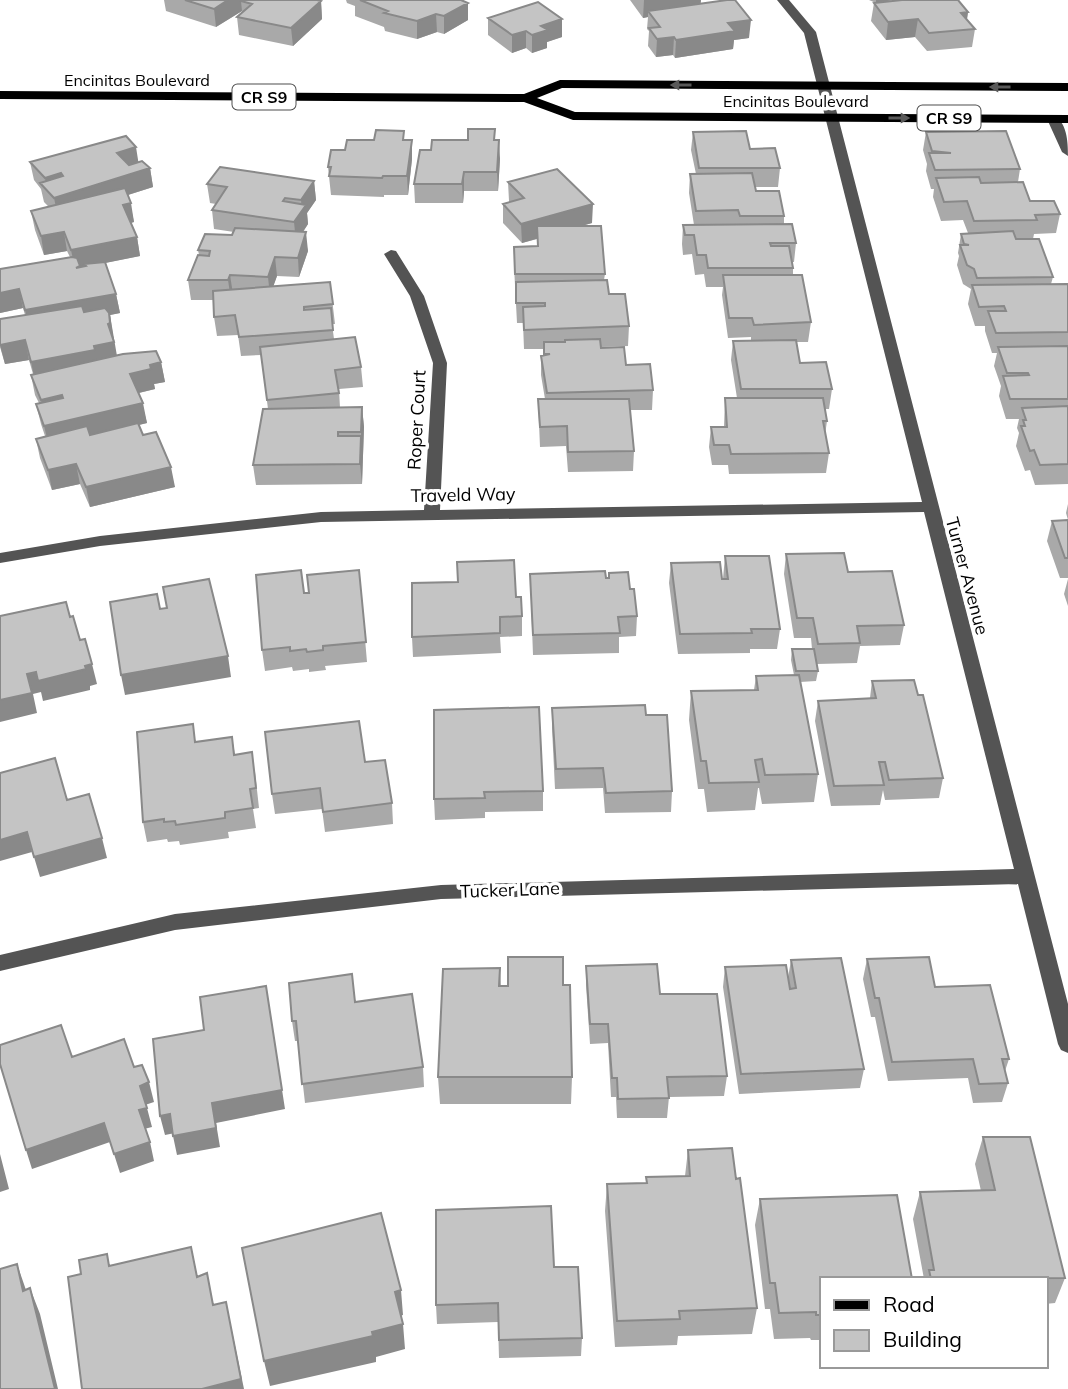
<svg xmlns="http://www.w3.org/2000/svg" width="1068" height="1389" viewBox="0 0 1068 1389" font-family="Mulish,sans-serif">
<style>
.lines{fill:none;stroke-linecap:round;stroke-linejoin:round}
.minor{fill:#545454;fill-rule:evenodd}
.major{fill:#000;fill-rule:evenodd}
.wall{fill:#a9a9a9}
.shaded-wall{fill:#898989}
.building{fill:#c4c4c4;stroke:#898989;stroke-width:2}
.oneway{fill:#595959}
.labels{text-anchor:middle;stroke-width:7;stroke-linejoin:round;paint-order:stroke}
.far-street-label{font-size:16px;fill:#000;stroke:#fff}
.shield{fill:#fff;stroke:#4c4c4c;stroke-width:2}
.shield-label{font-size:16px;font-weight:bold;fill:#000}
.street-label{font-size:18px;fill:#000;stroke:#fff}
</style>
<rect width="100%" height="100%" fill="#fff"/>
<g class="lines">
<!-- minor -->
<path class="minor" d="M777 0H789L816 32 1068 1004V1053L1061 1050 1058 1044 1018 884 441 899 175 930 0 971V955L175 914 441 885 1014 869 924 512 321 522 100 546 0 563V553L100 536 321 512 424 510 433 363 410 296 384 254 391 250 396 251 424 296 447 363 440 510 922 502 804 33Z
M1053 115C1067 122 1068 141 1068 156L1062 152 1047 119Z"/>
<!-- major -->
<path class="major" d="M560 80 1068 83V91L562 88 537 98 575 112 1068 115V123L573 120 524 102 0 99V91L524 94Z"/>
</g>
<!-- wall -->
<path class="wall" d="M164 0H317L321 1 322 19 293 46 239 35 237 17 242 13V11L216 27 166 11Z
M346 0H461L468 20 444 34 437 32 417 39 385 31 384 27 355 16V6L347 3Z
M630 0H701L700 4 749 38 734 40 733 49 675 58 673 55 656 57 648 46 649 31 647 29 648 17 643 18Z
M869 0H893L876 3 968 12 967 20 975 29 972 47 927 51 915 37 886 40 871 21 874 3H876Z
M488 18 562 19V37L547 42V48L532 53 526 48 512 53 488 35Z
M495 129V140L500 159 498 191H464L463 203H415L414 184 431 150 468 140Z
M693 132 750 149 780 168 778 187H755L756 191 784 216V224L796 243 794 262H792L793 268V275L811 322 808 342H796L800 363 832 389 829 409H825L827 421 825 435 829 453 826 473 729 474 728 465H712L709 447 711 427H724L725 398H737L731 360 733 341 751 340V337L728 338 722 295 723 287H706L704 274 695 275 692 254 683 255 682 244 683 225H694L689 193 690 174H696L691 150Z
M926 132 1020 169 1018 182 1030 201 1060 214 1056 233 1034 234 1033 239H1016L1053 277 1051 284H1068V484L1035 485 1030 470 1025 471 1016 446 1019 433 1017 428 1019 419H1006L999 396 1001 386 994 366 997 353H992L985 331V326H975L968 304 971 289 963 284 957 265 959 256 958 253 961 234 968 233 963 220 941 221 933 197 934 189H931L926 171 927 164 923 150Z
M405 140H412V159L408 195H384V197L331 195 328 167 345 150Z
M30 162H139L150 168 153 187 128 195 134 222 131 223 137 237 140 256 105 263 116 294 120 313 110 315 116 356 161 362 165 382 154 384 155 389 139 393 147 423 139 425 143 435 175 487 90 507 80 484 52 490 40 458 36 439 45 436 41 424 36 404 39 403 35 395 31 375 33 374 29 360 5 364 0 347V319L25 315 23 308 0 313V269L70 257 67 251 44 255 35 230 31 211 49 207 44 202 41 189 34 180Z
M314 181 316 200 307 213 308 224 303 232 308 251 299 277 277 276 273 286 330 282 335 324H332L334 339 361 367 363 387 339 389 340 408 362 407 364 427 362 484 256 485 253 465 268 409 261 355 241 356 238 335 217 336 214 317V300H191L188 280 199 255 198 250 232 235 234 232 214 229 212 210 216 204 210 203 207 184Z
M508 182 592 223 581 226 605 274 604 280 609 294 629 326 628 346 601 347V348L626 365 653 390 652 410H630L634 451 633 471 568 472 566 446 540 447 538 399H545L541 375V356L544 355V349H524L523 323H517L514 266 537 246V239L522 243 503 223V204L510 202 509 201Z
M1068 504V520L1066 513Z
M1068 520V578H1060L1047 541 1052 521Z
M786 554 848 572 904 625 900 645 860 646 857 663 817 664 818 671 816 681 800 682 818 774 814 802 762 804 759 788H758L755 810 707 812 704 789H698L689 720 691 691 754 690 756 676 794 675 791 660 792 649H812L811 638H794L784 574Z
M725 556 780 629 777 649H750V653L678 654 669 583 671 563 723 579Z
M359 570 367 662 325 666 326 670 309 672V669L293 671 292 667 265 671 262 650 309 593Z
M609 573 630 589 637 616 636 636 619 637V653L533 655 530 574 606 578H609Z
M1068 579V606L1064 594Z
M516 597 522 616V636L500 637 501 653 413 657 412 637Z
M872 681 918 695 943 778 939 798 885 800 883 790 880 805 831 806 815 721 818 701 870 698Z
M552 708 646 715 672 791 671 812 605 813 603 788 555 789 552 728Z
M434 710 543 791V811L485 812V818L435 820 434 799Z
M232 737 235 755 255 772 259 808 253 809 256 828 228 832 229 838 180 845 179 841 168 842 167 839 147 842 143 822 196 742Z
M365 762 392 803 393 824 325 832 322 809 275 814 272 794Z
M867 959 935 987 1009 1059 1005 1071 1008 1083 1002 1102 973 1103 968 1078 888 1081 875 1017H871L863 979Z
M791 960 864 1069 860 1088 739 1094 723 987 725 967 788 978Z
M586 966 660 994 727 1076 724 1096 669 1097 667 1118H617L616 1097H611L608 1043 590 1044 586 985Z
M500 968 501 986 572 1077 571 1104H440L438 1077Z
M355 1002 423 1067 424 1087 305 1103 298 1041H295L292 1021Z
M983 1137 1065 1278 1055 1303 1045 1304V1279H924L913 1219 920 1192 981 1191 975 1164Z
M688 1150 736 1179 757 1308 752 1334 678 1336 677 1345 615 1347 605 1211 607 1184 646 1183V1177L685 1176Z
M760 1199 821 1279V1340H811L810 1338 774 1339 770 1309H765L755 1225Z
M554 1267 582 1338 581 1356 499 1358 498 1322 437 1324 436 1305Z"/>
<!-- shaded-wall -->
<path class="shaded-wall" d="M228 0H254L241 1 242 11 216 27 214 9Z
M644 0H701L700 10 648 11V17L643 18Z
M876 0H893L876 3Z
M321 1 322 19 293 46 291 28Z
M468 3V20L444 34V16Z
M968 12 965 30 961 13Z
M436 14 437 32 417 39V21Z
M562 19V37L547 42V48L532 53V35L541 26Z
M918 19 915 37 886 40 888 22Z
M751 20 749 38 734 40 733 49 675 58 676 40 728 23Z
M526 31V48L512 53V35Z
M674 37 673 55 656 57 657 39Z
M412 140V159L408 195 407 176Z
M499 140 500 159 498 191 497 172Z
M136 147 139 166 120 172 117 153Z
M150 168 153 187 58 217 54 198Z
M464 172V191L463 203 462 184Z
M61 173 64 192 47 191 45 178Z
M314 181 316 200 307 213 308 224 296 242 294 222 302 211 301 200Z
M131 203 134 222 126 224 123 205Z
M593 204 592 223 522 243 521 224Z
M64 232 67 251 44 255 41 236Z
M306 232 308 251 299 277 298 258Z
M137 237 140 256 75 269 71 250Z
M275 257 277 276 270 296 268 277Z
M230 275 233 294 231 300 228 280Z
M19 289 23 308 0 313V293Z
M116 294 120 313 110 315 118 362 35 381 31 362 94 346 108 324 29 329 25 310Z
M25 340 29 360 5 364 0 345Z
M161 362 165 382 154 384 155 389 134 394 130 374 150 365Z
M62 395 66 415 45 420 41 400Z
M143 403 147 423 49 446 44 426Z
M362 407 364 427 362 484 360 464Z
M76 464 80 484 52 490 48 470Z
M171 467 175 487 90 507 86 487Z
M228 656 231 677 125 695 121 675Z
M92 664 97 684 90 686V690L43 701 41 692 33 694 37 713 0 722V700L27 674Z
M27 832 32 852 0 861V840Z
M102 838 107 858 40 877 34 857Z
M266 986 285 1109 216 1123 220 1147 177 1155 173 1136 212 1103Z
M149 1082 154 1102 145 1105 140 1086Z
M147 1108 152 1127 144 1129 139 1110Z
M170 1114 175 1133 165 1135 160 1116Z
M104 1123 110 1142 32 1169 26 1150Z
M150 1142 154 1161 120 1173 114 1154Z
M0 1154 9 1189 0 1192Z
M17 1264 26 1290 23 1291Z
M30 1288 40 1314 58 1389H55Z
M401 1290 403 1315 397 1317 395 1292Z
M226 1302 244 1389H202Z
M403 1324 405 1349 376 1357V1362L270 1386 264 1361Z"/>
<!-- building -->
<path class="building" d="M185 0H228L214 9Z
M242 0H317L321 1 291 28 237 17 252 4 241 1Z
M360 0H461L468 3 444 16 436 14 417 21 384 13 388 11Z
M727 0H735L751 20 728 23 735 31 676 40 674 37 657 39 649 28 660 27 648 11Z
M902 0H958L968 12 961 13 975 29 929 33 918 19 888 22 874 3Z
M538 2 562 19 541 26 548 30 532 35 526 31 512 35 488 18Z
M468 129H495L494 140H499L497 172H464L462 184H414L420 150H431L432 140H468Z
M376 130 404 131 403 140H412L407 176H383L382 178 329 176 331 167H328L331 150H345L347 140H374Z
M746 131 750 149 775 148 780 168H699L693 132Z
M1006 131 1020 169 935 170 929 153H951L932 151 926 132Z
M126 136 136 147 117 153 129 165 142 161 150 168 54 198 40 183 63 176 61 173 45 178 30 162Z
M220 167 314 181 301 200 285 198 283 201 306 205 294 222 212 210 227 187 207 184Z
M557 169 593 204 521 224 503 204 524 198 508 182Z
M752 173 756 191H779L784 216H740L738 210 696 211 690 174Z
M979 177 981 183 1023 182 1030 201H1054L1060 214 1035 215 1037 220 974 221 967 201 944 202 936 178Z
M125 188 131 203 123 205 137 237 71 250 64 232 41 236 31 211Z
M792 224 796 243H770L771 246H789L793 268H708L706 255H697L694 235H685L683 225Z
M537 226H601L605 274H515L514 247 538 246Z
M235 228 306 232 298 258 275 257 268 277 230 275 228 280H188L198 255 209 256 210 251 198 250 205 234 232 235Z
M1013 231 1016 239H1039L1053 277 977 278 974 269 967 265 960 245H969L964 244 961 234Z
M72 257 77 258 80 266 76 268 86 266 84 264 105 262 116 294 25 310 19 289 0 293V269Z
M723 275H802L811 322 754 325 752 318H729Z
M607 280 609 294H625L629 326 524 330 523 307 545 306V303H516V282Z
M330 282 333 304 304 307V310L331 308 333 330 239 337 235 315 214 317 213 291Z
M1068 284V332L996 333 988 311H1006L1004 306 979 307 972 285Z
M82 306 84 312 105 308 109 313 110 323 108 324 114 342 94 346 95 350 31 362 25 340 0 345V319Z
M355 337 361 367 335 370 339 393 267 400 260 347Z
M600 339 601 348 624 347 626 365 650 364 653 390 547 393 541 356 550 354H544V342H565V340Z
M796 340 800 363 826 362 832 389H741L733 341Z
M1068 346V399H1010L1003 376 1029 375 1028 373H1007L998 347Z
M156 351 161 362 150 365 151 369 130 374 143 403 44 426 36 404 63 398 62 395 41 400 31 375 123 354Z
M725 398H823L827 421H823L829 453 731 454 729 445H714L711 427H727Z
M538 399H629L634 451 568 452 567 426 540 427Z
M1068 406V464L1040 465 1034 450 1030 451 1021 426H1025L1023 420H1026L1022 408Z
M362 407 361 432H338V436H361L360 464 253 465 263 409Z
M138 423 143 435 156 432 171 467 86 487 76 464 48 470 36 439 87 426 90 435Z
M1068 520V558H1065L1052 521Z
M844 553 848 572 892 571 904 625 857 626 860 643 818 644 813 618H797L786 554Z
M725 556H769L780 629H751L752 633 680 634 671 563 720 562 722 579H728Z
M514 560 516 597H521L522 616 500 617V633L412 637V583L458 582 457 562Z
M301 570 304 593H309L307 575 359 570 366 642 323 646V650L307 652 306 649 290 651V647L262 650 256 575Z
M605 571 606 578H609V573L628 572 630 589H634L637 616 618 617 620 633 533 635 530 574Z
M209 579 228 656 121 675 110 602 157 594 160 609 167 608 163 587Z
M66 602 70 617 73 616 80 640 85 639 92 664 85 666 86 669 38 681 36 672 27 674 32 693 0 700V616Z
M792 649H814L818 671H796Z
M799 675 818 774 765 775 762 759 755 760 759 782 709 783 706 761H701L691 691 758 690 756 676Z
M914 680 918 695H923L943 778 889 780 885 762H879L884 785 834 786 818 701 876 698 872 681Z
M645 705 646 715H667L672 791 606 793 603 768 556 769 552 708Z
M539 707 543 791 484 792 485 798 434 799V710Z
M359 721 365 762 385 760 392 803 323 812 320 788 272 794 265 732Z
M193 724 195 742 232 737 234 755 252 752 256 788 250 789 253 808 225 812V818L176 825 175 821 164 822V819L143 822 137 732Z
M55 758 67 800 89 794 102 838 34 857 27 832 0 840V773Z
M508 957H563V985H570L572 1077H438L443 969 500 968 499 986H508Z
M929 957 935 987 990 985 1009 1059H1002L1008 1083 979 1084 973 1059 892 1062 879 998H875L867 959Z
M841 958 864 1069 741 1074 725 967 786 965 790 989 796 988 791 960Z
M657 964 660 994H717L727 1076 667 1077 669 1098 618 1099 617 1078H612L608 1024H590L586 966Z
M352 974 355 1002 412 994 423 1067 302 1084 296 1021H292L289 983Z
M266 986 282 1090 212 1103 216 1128 173 1136 170 1114 160 1116 153 1039 204 1030 200 997Z
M61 1025 72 1057 124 1039 134 1067 142 1065 149 1082 140 1086 147 1108 139 1110 150 1142 114 1154 104 1123 26 1150 0 1064V1045Z
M983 1137H1030L1065 1278 931 1279 929 1270H934L920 1192 995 1190Z
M732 1148 736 1179 740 1178 757 1308 679 1311 680 1319 617 1321 607 1184 647 1183 646 1177 690 1176 688 1150Z
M897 1195 912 1279H821V1315H816V1312L779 1313 775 1283H770L760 1199Z
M551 1206 554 1267H578L582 1338 499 1340 498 1303 436 1305V1210Z
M381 1213 401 1290 395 1292 403 1324 372 1332 373 1336 264 1361 242 1248Z
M191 1247 197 1277 207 1273 213 1305 226 1302 241 1379 202 1389H82L68 1277 81 1274 79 1260 107 1254 109 1266Z
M17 1264 23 1291 30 1288 55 1389H0V1269Z"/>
<!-- one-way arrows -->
<defs><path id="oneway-solid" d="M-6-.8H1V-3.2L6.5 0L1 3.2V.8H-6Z" transform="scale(1.75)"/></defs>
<g class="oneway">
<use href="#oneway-solid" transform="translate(681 85) rotate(-180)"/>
<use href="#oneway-solid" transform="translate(1000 87) rotate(-180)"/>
<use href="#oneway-solid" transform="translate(899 118)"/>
</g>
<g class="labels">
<!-- far-street labels -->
<g class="far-street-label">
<text x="137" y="86">Encinitas Boulevard</text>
<text x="796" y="107">Encinitas Boulevard</text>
</g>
<!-- shield labels -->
<g class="shield">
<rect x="232.5" y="84.5" width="63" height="25" rx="5"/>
<rect x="917.5" y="105.5" width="63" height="25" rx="5"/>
</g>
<g class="shield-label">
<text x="264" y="103">CR S9</text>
<text x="949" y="124">CR S9</text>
</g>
<!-- street labels -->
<g class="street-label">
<text transform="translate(417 420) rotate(-87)" y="6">Roper Court</text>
<text transform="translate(463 495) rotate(-1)" y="6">Traveld Way</text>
<text transform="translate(967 576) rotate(75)" y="6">Turner Avenue</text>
<text transform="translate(510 890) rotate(-2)" y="6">Tucker Lane</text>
</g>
</g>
<!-- legend -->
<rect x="820" y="1277" width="228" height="91" fill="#ffffff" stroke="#999999" stroke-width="2"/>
<rect x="834" y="1300" width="35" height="10" fill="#000000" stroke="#999999" stroke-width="2"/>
<text x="883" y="1312" font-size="21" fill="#000000">Road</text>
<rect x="834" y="1330" width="35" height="21" fill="#c4c4c4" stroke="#999999" stroke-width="2"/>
<text x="883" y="1347" font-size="21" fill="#000000">Building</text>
</svg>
